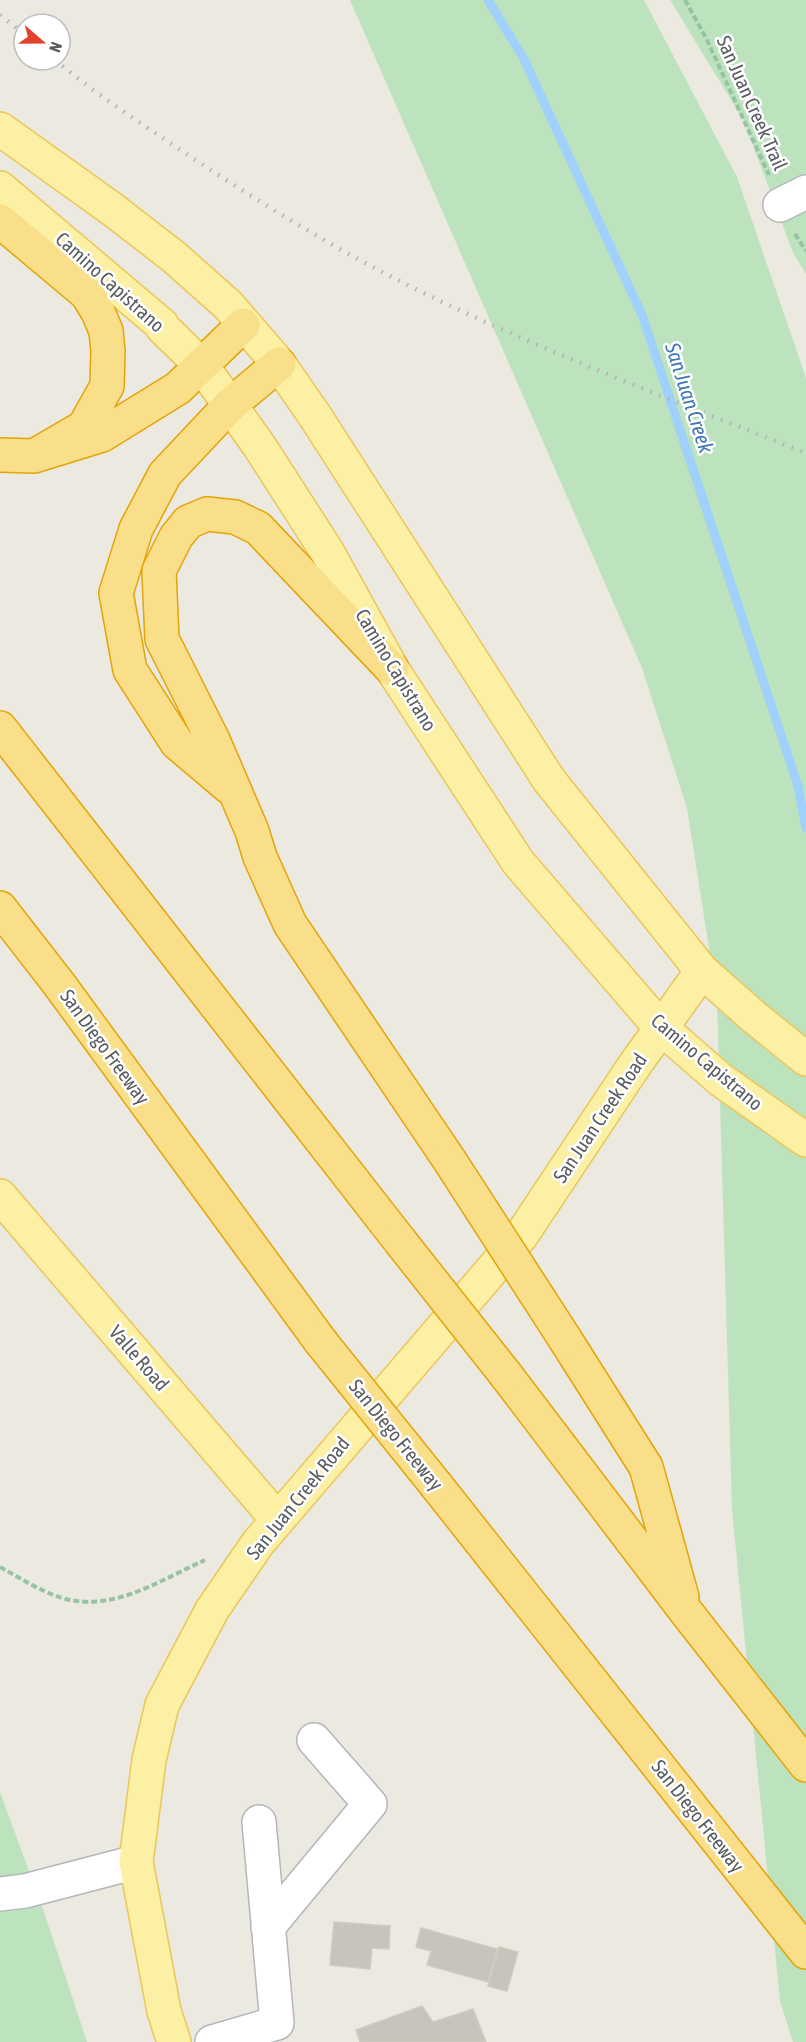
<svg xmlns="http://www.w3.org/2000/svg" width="806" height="2042" viewBox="0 0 806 2042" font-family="'Asap Condensed',sans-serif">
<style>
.green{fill:#bce3bd}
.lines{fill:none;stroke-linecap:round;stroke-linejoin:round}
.stream{stroke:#9fd1fc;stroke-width:9}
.building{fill:#c6c4bd;stroke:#d0cbbe;stroke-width:1.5}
.minor-casing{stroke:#b3b6ba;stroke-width:36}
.major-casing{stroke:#ecc658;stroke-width:36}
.highway-casing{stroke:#e4a407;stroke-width:36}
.path{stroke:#96c3a4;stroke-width:4;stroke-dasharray:6 3;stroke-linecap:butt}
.minor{stroke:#fff;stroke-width:33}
.major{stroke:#fcf0a4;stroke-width:33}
.highway{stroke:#f9df89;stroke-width:33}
.rail{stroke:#b1b2b2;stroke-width:4.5;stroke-dasharray:1.5 8;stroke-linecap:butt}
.highway-bridge-casing{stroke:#e4a407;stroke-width:36;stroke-linecap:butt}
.highway-bridge{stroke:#f9df89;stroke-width:33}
.labels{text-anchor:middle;stroke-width:5;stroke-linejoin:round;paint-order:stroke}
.street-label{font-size:20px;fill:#595c60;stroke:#fff}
.water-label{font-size:21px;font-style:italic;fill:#4077b5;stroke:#fff}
</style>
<rect width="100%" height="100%" fill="#ebe9e0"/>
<!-- green -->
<path class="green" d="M350 0H644L737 177 806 378V2042H793L780 2001 732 1509 717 999 687 808 642 668Z
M670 0H806V274L793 253 744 121Z
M0 1792 45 1915 87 2042H0Z"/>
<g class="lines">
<!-- stream -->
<path class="stream" d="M488 0 523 57 642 315 798 786 806 828"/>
</g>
<!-- building -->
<path class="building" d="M334 1922 390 1926 389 1949 372 1948 370 1969 330 1965Z
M421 1928 497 1949 488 1982 427 1965 431 1951 416 1947Z
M499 1947 518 1952 507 1991 488 1986Z
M422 2006 433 2022 473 2009 486 2042H360L356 2030Z"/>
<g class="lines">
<!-- minor casing -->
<g class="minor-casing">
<path id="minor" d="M780 205 806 192
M0 1894 25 1891 136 1862
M268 1927 370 1804 314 1740
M212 2042 277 2023 259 1822"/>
</g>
<!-- major casing -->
<g class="major-casing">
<path id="major" d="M0 129 112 209 174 257 228 305 279 364 315 416 549 780 702 971 754 1017 806 1059
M0 188 162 325V327L202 366 260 447 328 553 392 669 518 862 660 1027 721 1080 806 1140
M0 1196 277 1519
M174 2042 164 2011 136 1862 149 1760 162 1705 212 1610 258 1543 521 1236 634 1066 702 971"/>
</g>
<!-- highway casing -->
<g class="highway-casing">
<path id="highway" d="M0 221 87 294 98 312 106 331 108 351 107 386 84 427 34 456
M0 455 34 456 102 435 178 388 243 325
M392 669 258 528 235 517 207 514 188 522 176 537 159 571 162 639 213 740 252 831 260 857 290 924 450 1161
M0 728 400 1241
M229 787 177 743 130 670 116 593 136 529 165 474 229 406 279 364
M0 908 59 984 321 1342
M565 1339 646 1467 682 1597
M506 1375 687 1613 806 1765
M436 1485 806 1952"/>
</g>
<!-- path -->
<path class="path" d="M685 0 707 40 769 175
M795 234 806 251
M0 1567C20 1578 40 1591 62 1598 113 1613 160 1580 205 1560"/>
<!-- minor -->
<use href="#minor" class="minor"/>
<!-- major -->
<use href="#major" class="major"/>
<!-- highway -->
<use href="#highway" class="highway"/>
<!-- rail -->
<path class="rail" d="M0 15 24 34
M55 60C92 91 133 118 173 145 255 200 340 253 430 296 552 355 680 403 806 453"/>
<!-- highway-bridge casing -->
<g class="highway-bridge-casing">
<path id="highway-bridge" d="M450 1161 565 1339
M400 1241 506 1375
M321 1342 436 1485"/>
</g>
<!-- highway-bridge -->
<use href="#highway-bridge" class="highway-bridge"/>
</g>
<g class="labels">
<!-- street labels -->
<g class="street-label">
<text transform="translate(752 103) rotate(66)" y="7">San Juan Creek Trail</text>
<text transform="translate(110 282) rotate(42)" y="7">Camino Capistrano</text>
<text transform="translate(396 670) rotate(59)" y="7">Camino Capistrano</text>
<text transform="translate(105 1047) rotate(54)" y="7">San Diego Freeway</text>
<text transform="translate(707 1062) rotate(40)" y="7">Camino Capistrano</text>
<text transform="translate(600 1118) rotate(-56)" y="7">San Juan Creek Road</text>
<text transform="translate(139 1358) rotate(49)" y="7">Valle Road</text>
<text transform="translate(396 1435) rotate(51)" y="7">San Diego Freeway</text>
<text transform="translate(298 1498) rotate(-51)" y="7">San Juan Creek Road</text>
<text transform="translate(698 1816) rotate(52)" y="7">San Diego Freeway</text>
</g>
<!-- water labels -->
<g class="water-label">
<text transform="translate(689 398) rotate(72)" y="7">San Juan Creek</text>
</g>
</g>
<!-- north arrow -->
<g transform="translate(42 42) rotate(110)"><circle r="28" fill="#ffffff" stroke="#bdbebf" stroke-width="1.5"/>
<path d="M0-4.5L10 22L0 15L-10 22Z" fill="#e3402e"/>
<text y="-9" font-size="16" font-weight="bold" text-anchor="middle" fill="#595c60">N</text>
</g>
</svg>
